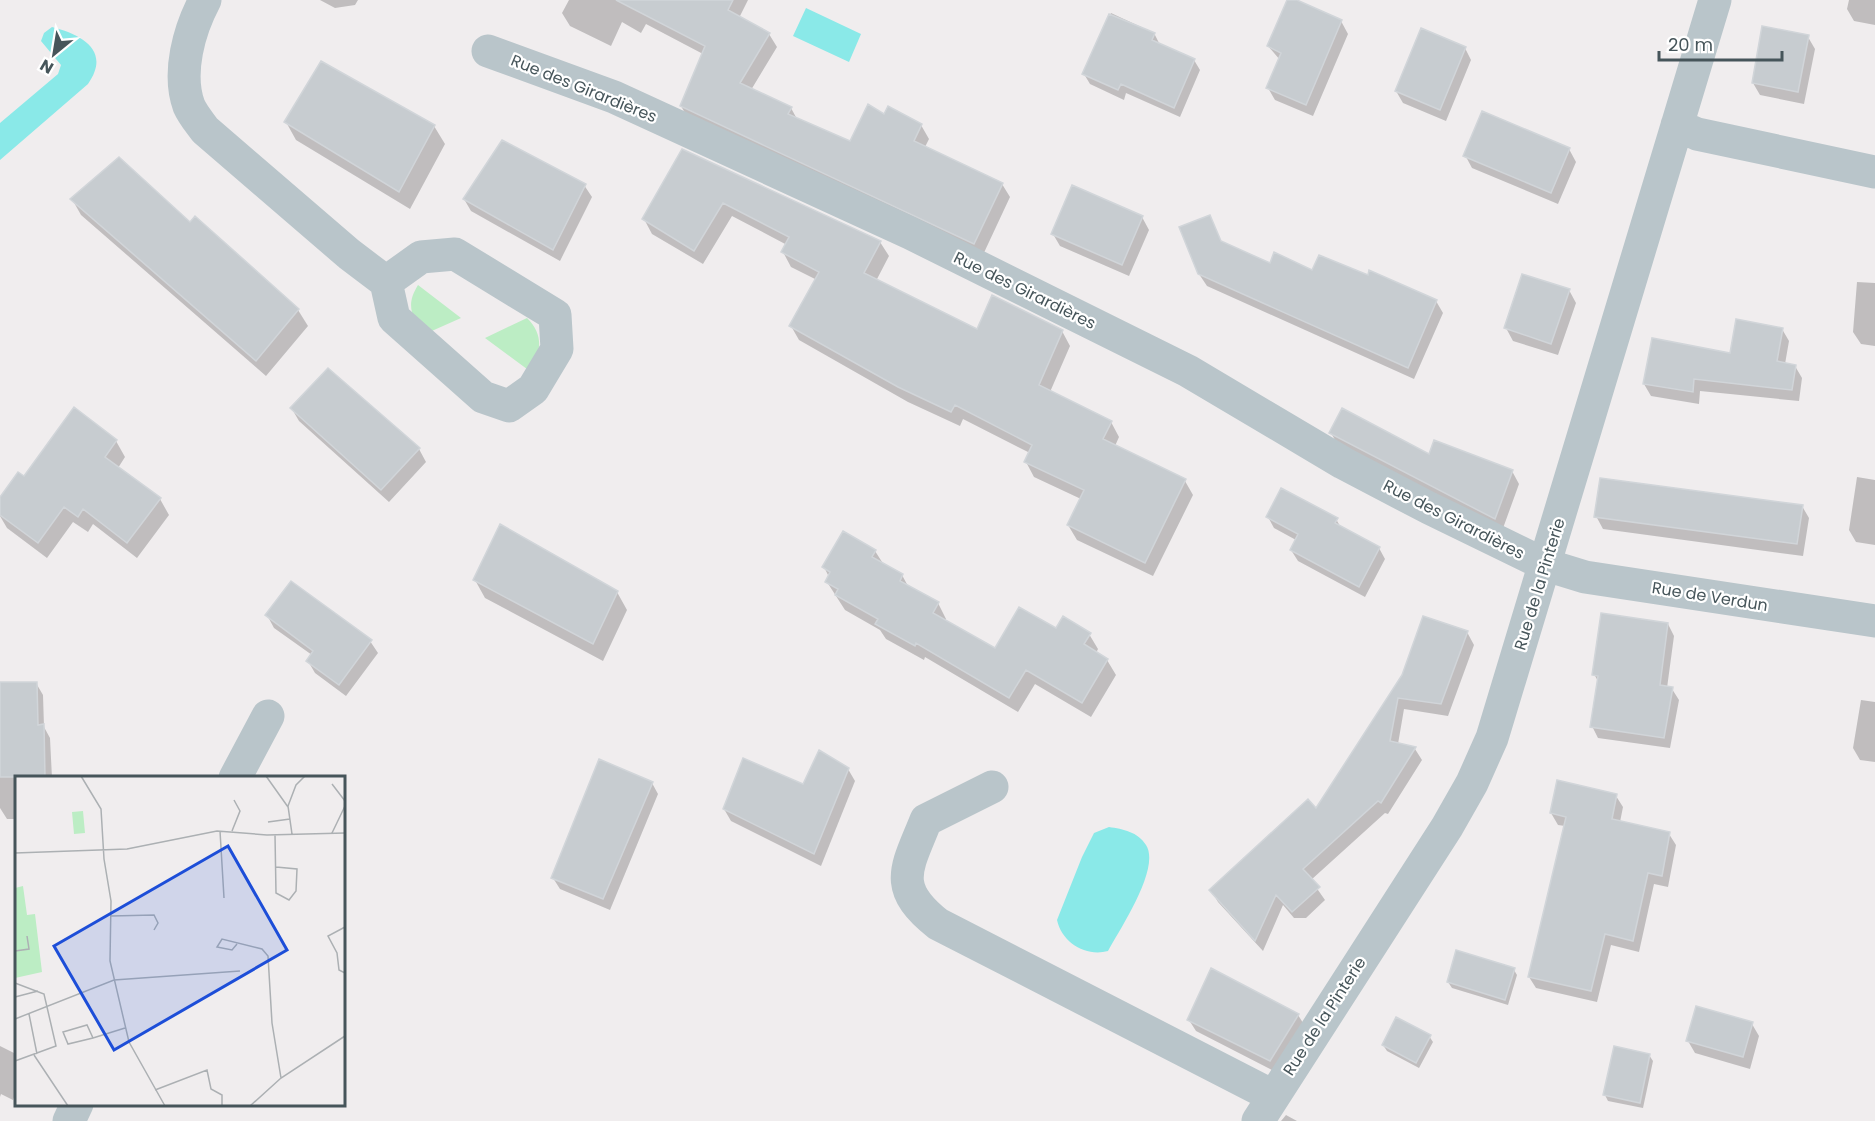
<svg xmlns="http://www.w3.org/2000/svg" width="1875" height="1121" viewBox="0 0 1875 1121" font-family="Poppins,sans-serif">
<style>
.green{fill:#bcedc4}
.water{fill:#8ae9e8}
.shadow{fill:#0003}
.building{fill:#c7ccd0;stroke:#d1d5d9;stroke-width:1.5}
.lines{fill:none;stroke-linecap:round;stroke-linejoin:round}
.minor{stroke:#b9c5ca;stroke-width:33}
.labels{text-anchor:middle;stroke-width:4.5;stroke-linejoin:round;paint-order:stroke}
.street-label{font-size:16px;fill:#46555a;stroke:#fff}
.inset-road{fill:none;stroke:#acb0b3;stroke-width:1.5}
.view{fill:#1d4ed8;fill-opacity:0.15;stroke:#1d4ed8;stroke-width:3}
.inset-edge{fill:none;stroke:#46555a;stroke-width:3}
</style>
<rect width="100%" height="100%" fill="#f0edee"/>
<!-- green -->
<path class="green" d="M418 285 461 318 425 334C412 317 405 306 418 285Z
M527 318C545 336 540 352 531 372L485 338Z"/>
<!-- water -->
<path class="water" d="M806 8 861 34 849 62 793 36Z
M52 27C83 35 111 51 88 84L0 160V123L58 74 61 65 41 41 44 33Z
M1109 827C1123 829 1138 832 1146 845 1161 868 1120 929 1108 951 1086 957 1062 943 1057 920L1082 857 1094 833Z"/>
<!-- shadow -->
<path class="shadow" d="M320 0H358L355 5 335 8Z
M569 0H748L739 18 769 34 777 47 751 90 791 108 797 119 851 143 921 125 929 139 925 147 1002 184 1010 197 982 257 689 120 681 106 703 54 646 24 641 33 622 22 611 46 570 26 562 13Z
M1288 0 1341 21 1348 34 1313 116 1275 100 1268 88 1280 60 1268 46Z
M1849 0H1875V25L1854 21 1847 9Z
M1111 13 1154 33 1160 45 1194 60 1200 70 1180 117 1126 93 1124 100 1090 84 1084 74Z
M1808 37 1815 49 1804 104 1760 95 1753 83Z
M1465 48 1471 60 1446 121 1403 103 1396 91Z
M286 122 434 126 445 144 410 209 296 140Z
M1569 149 1576 162 1558 204 1472 168 1465 155Z
M683 151 880 242 889 256 876 281 977 331H1062L1070 346 1050 392 1111 422 1119 437 1115 446 1185 481 1193 495 1153 576 1077 540 1068 525 1081 499 1034 477 1026 462 1030 453 963 419 960 426 908 402 799 340 791 326 817 280 791 267 783 252 787 245 732 216 703 264 652 234 644 219Z
M584 185 592 197 560 261 471 211 464 199Z
M72 199 190 224 195 218 298 310 308 326 266 376 81 215Z
M1209 216 1222 244 1270 265 1313 272 1369 277 1436 301 1443 313 1414 379 1207 286 1199 274Z
M1142 217 1149 230 1129 276 1060 246 1053 234Z
M1857 282 1875 283V346L1861 344 1853 332Z
M1569 290 1576 303 1558 355 1513 341 1506 328Z
M1782 329 1789 341 1785 364 1795 366 1802 378 1799 401 1700 391 1699 404 1651 396 1644 384 1732 354Z
M292 409 419 449 426 462 389 502 299 421Z
M1331 433 1430 457 1512 471 1519 484 1502 531 1338 445Z
M116 441 125 457 118 468 160 499 169 515 137 558 93 524 88 532 73 522 47 558 7 528 0 516V508Z
M1857 477 1875 480V545L1856 542 1849 530Z
M1802 506 1809 518 1803 556 1603 529 1596 516Z
M1268 517 1336 519 1341 528 1379 548 1385 559 1365 597 1298 561 1291 550 1296 540 1274 528Z
M875 551 884 565 902 575 909 588 938 603 946 619 945 621 995 650 1057 630 1089 634 1098 649 1096 653 1107 660 1116 675 1091 717 1035 684 1018 712 925 657 924 660 886 639 880 630 845 610 827 582 829 577 824 567Z
M475 580 617 592 627 610 603 661 485 598Z
M267 615 370 641 378 653 346 696 315 673 308 661 312 655 274 628Z
M1668 624 1674 636 1667 688 1672 689 1679 700 1670 748 1598 738 1592 726 1599 683 1594 674Z
M1467 632 1474 645 1448 716 1404 709 1398 744 1415 749 1422 760 1388 814 1385 813 1311 880 1325 900 1306 918H1294L1283 905 1263 951 1218 902 1211 890 1316 810 1403 675Z
M0 683H36L43 695 44 727 50 738 52 778H16V819H7L0 808Z
M1861 700 1875 702V762L1860 760 1853 748Z
M848 769 855 781 821 866 731 821 724 809 804 786Z
M652 783 658 794 610 910 560 889 553 878Z
M1616 796 1623 807 1620 822 1669 834 1676 845 1668 887 1654 884 1639 952 1611 945 1597 1002 1536 988 1529 977 1565 826 1558 825 1551 813Z
M1514 970 1517 975 1508 1005 1452 988 1448 982Z
M1298 1015 1305 1026 1276 1072 1196 1031 1189 1020Z
M1752 1024 1759 1036 1750 1069 1695 1053 1688 1041Z
M1429 1036 1433 1042 1419 1068 1387 1051 1383 1045Z
M0 1046 16 1054V1092L13 1100 1 1094 0 1097Z
M1649 1055 1653 1061 1643 1108 1608 1101 1605 1095Z
M1286 1115 1297 1121H1281Z"/>
<!-- building -->
<path class="building" d="M616 0H733L728 10 770 33 740 83 792 107 788 114 850 141 868 104 884 114 888 106 922 124 914 141 1003 183 974 244 680 106 705 46Z
M1287 0H1297L1342 20 1306 105 1266 88 1281 53 1267 46Z
M1109 14 1155 33 1152 40 1195 59 1174 108 1121 84 1118 90 1082 74Z
M1762 26 1809 35 1798 92 1752 83Z
M1421 28 1466 47 1440 110 1395 91Z
M321 61 435 125 399 192 284 122Z
M1482 111 1570 148 1551 193 1463 156Z
M502 140 586 184 553 250 463 199Z
M682 149 881 241 864 273 977 329 992 295 1063 330 1039 385 1112 421 1103 439 1186 479 1145 563 1067 525 1084 490 1024 462 1032 445 955 405 951 412 898 387 789 326 819 272 781 252 789 237 723 203 694 251 642 219Z
M119 157 190 222 195 216 299 309 256 361 70 199Z
M1072 185 1143 216 1122 265 1051 234Z
M1210 215 1221 241 1270 263 1274 252 1312 270 1319 255 1368 275 1369 270 1437 300 1408 368 1198 274 1179 227Z
M1522 274 1570 289 1551 344 1504 328Z
M1736 319 1783 328 1777 361 1796 365 1792 390 1694 379 1693 392 1643 384 1652 338 1730 353Z
M328 368 420 448 381 490 290 408Z
M74 407 117 440 105 457 161 498 127 543 83 509 78 517 64 507 38 543 0 515V497L18 472 24 476Z
M1342 408 1429 454 1434 440 1513 470 1495 519 1329 433Z
M1600 478 1803 505 1797 544 1594 517Z
M1281 488 1338 518 1335 523 1380 547 1359 587 1290 550 1298 534 1266 517Z
M500 524 618 591 593 644 473 580Z
M843 531 876 550 872 557 903 574 900 581 939 602 933 613 995 648 1019 607 1056 628 1063 616 1091 633 1084 644 1108 659 1082 703 1026 670 1009 698 916 643 915 646 875 624 878 619 835 595 838 589 825 582 830 572 822 567Z
M291 581 372 640 339 685 306 661 313 651 265 615Z
M1601 613 1668 623 1660 685 1673 687 1664 738 1590 727 1598 676 1592 675Z
M1423 616 1468 631 1441 704 1398 698 1390 741 1416 747 1381 803 1378 801 1303 869 1320 887 1292 912 1276 895 1255 941 1209 890 1308 799 1316 808 1402 675Z
M0 682H37L38 725 44 724 45 777H0Z
M819 750 849 768 814 854 723 809 743 758 803 784Z
M599 759 653 782 603 899 551 878Z
M1557 780 1617 794 1612 819 1670 832 1662 876 1648 873 1633 941 1605 934 1591 991 1528 977 1566 817 1550 813Z
M1456 950 1515 968 1505 1000 1447 982Z
M1211 968 1299 1014 1270 1061 1187 1020Z
M1696 1006 1753 1022 1743 1057 1686 1041Z
M1396 1017 1431 1035 1416 1063 1382 1045Z
M1614 1046 1650 1054 1640 1103 1603 1095Z"/>
<g class="lines">
<!-- minor -->
<path class="minor" d="M205 0C189 30 177 73 189 106 193 115 200 123 205 130L349 254 386 282 394 318 483 397 509 406 533 389 557 349 555 315 455 254 421 257 386 282
M488 51 614 97 910 233 1188 371 1343 463 1429 508 1546 565 1585 577 1875 621
M1677 125 1697 134 1875 172
M235 778 268 716
M992 787 926 820C907 868 891 887 938 924L1273 1096
M69 1121 77 1104
M1258 1121 1447 827 1472 783 1492 738 1715 0"/>
</g>
<g class="labels">
<!-- street labels -->
<g class="street-label">
<text transform="translate(584 88) rotate(22)" y="6">Rue des Girardières</text>
<text transform="translate(1025 290) rotate(26)" y="6">Rue des Girardières</text>
<text transform="translate(1454 519) rotate(27)" y="6">Rue des Girardières</text>
<text transform="translate(1539 584) rotate(-73)" y="6">Rue de la Pinterie</text>
<text transform="translate(1710 596) rotate(9)" y="6">Rue de Verdun</text>
<text transform="translate(1324 1016) rotate(-57)" y="6">Rue de la Pinterie</text>
</g>
</g>
<!-- overview -->
<g transform="translate(15 776)">
<rect width="330" height="330" fill="#f0edee"/>
<path d="M68 35 70 57 59 58 57 36ZM8 110 12 139 20 138 27 196 0 202V112Z" fill="#bcedc4"/>
<path class="inset-road" d="M66 0 86 33 89 83 96 125 95 185 114 266 150 330M251 0 273 31M317 8 330 25M253 46 275 43M205 55 209 122M217 55 225 35 219 24M317 57 330 30M277 58 273 30 281 9 290 0M260 59 261 117 274 124 281 115 282 93 261 91M0 77 112 73 202 55 252 59 330 57M96 140 139 139 143 147 139 154M330 151 313 160 322 177 324 194 330 197M222 168 217 174 202 171 207 163 247 173 253 180 257 247 266 302M0 175 14 173 12 160M0 207 29 218 41 270 0 285M0 221 23 215M14 238 22 278M0 243 99 204 225 195M78 262 72 249 48 256 53 268 78 262 110 252M19 279 53 330M140 314 192 294 196 313 207 319V330M235 330 266 302 330 260"/>
<path class="view" d="M213 70 272 174 99 274 39 170Z"/>
<rect width="330" height="330" class="inset-edge"/>
</g>
<!-- north arrow -->
<g transform="translate(54 54) rotate(210)" stroke="#ffffff" stroke-width="4.5" paint-order="stroke">
<path d="M0-4.5L10 22L0 15L-10 22Z" fill="#46555a"/>
<text y="-9" font-size="16" font-weight="bold" text-anchor="middle" fill="#46555a">N</text>
</g>
<!-- scale -->
<path d="M1659 51v9h123v-9" fill="none" stroke="#46555a" stroke-width="3"/>
<text x="1668" y="51" font-size="18" fill="#46555a" stroke="#ffffff" stroke-width="4.5" paint-order="stroke">20 m</text>
</svg>
